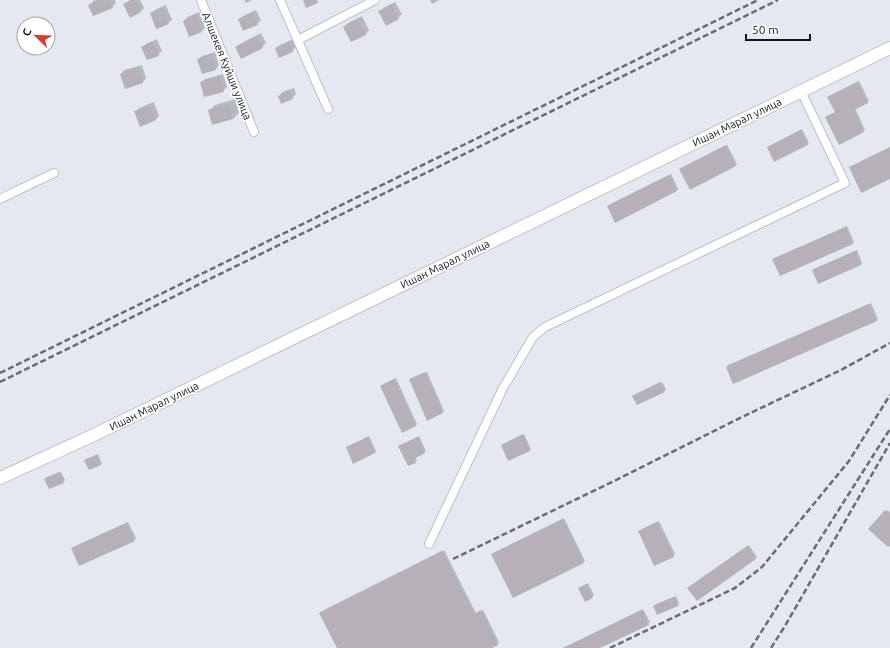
<svg xmlns="http://www.w3.org/2000/svg" width="890" height="648" viewBox="0 0 890 648" font-family="Ubuntu,sans-serif">
<style>
.shadow{fill:#0003}
.building{fill:#b6b0b8}
.lines{fill:none;stroke-linecap:round;stroke-linejoin:round}
.street-casing{stroke:#bcc0c9;stroke-width:10}
.secondary-casing{stroke:#bcc0c9;stroke-width:14}
.street{stroke:#fff;stroke-width:8}
.secondary{stroke:#fff;stroke-width:12}
.rail{stroke:#696c72;stroke-width:2.5;stroke-dasharray:6 3;stroke-linecap:butt}
.labels{text-anchor:middle;stroke-width:3;stroke-linejoin:round;paint-order:stroke}
.street-label{font-size:11px;fill:#131518;stroke:#fff}
</style>
<rect width="100%" height="100%" fill="#e3e8f1"/>
<!-- shadow -->
<path class="shadow" d="M96 0H115L116 3 112 7 90 5 93 1Z
M130 0H140L144 8 141 11 124 5Z
M244 0H252L246 3Z
M430 0H439L432 4Z
M395 2 402 14 398 18 380 12 383 8Z
M166 5 172 20 168 23 151 13 155 10Z
M256 10 261 20 257 24 239 20 243 16Z
M199 12 205 28 202 31 190 36 184 21 187 17Z
M362 16 369 30 366 34 344 27 348 23Z
M261 33 266 43 262 47H236L240 44Z
M157 39 162 51 158 55 142 47 146 44Z
M293 39 296 47 292 51 276 48 280 45Z
M215 52 219 65 216 69 202 73 198 60 202 56Z
M142 65 146 78 143 82 125 88 121 74 124 70Z
M223 74 227 87 223 91 201 82 205 79Z
M859 81 869 101 855 108 865 130 839 143 836 112 830 96Z
M294 88 296 94 292 98 279 96 282 92Z
M235 99 239 113 233 119 210 110 215 105Z
M154 102 159 116 156 119 136 112 139 108Z
M802 129 809 143 775 161 768 147Z
M727 145 737 164 736 165 682 168Z
M671 174 678 189 677 190 615 222 609 205Z
M847 226 854 242 853 243 775 258Z
M857 250 862 263 861 265 813 270 814 269Z
M871 303 878 319 876 320 727 367 728 365Z
M427 372 444 411 428 419 410 380Z
M396 378 417 424 415 426 383 384Z
M662 382 666 389 664 391 633 396Z
M524 434 531 449 509 460 502 445Z
M369 436 376 451 375 453 347 447Z
M419 436 426 451 415 457 417 460 415 462 399 446Z
M98 454 102 463 100 464 87 459Z
M61 472 65 480 63 482 46 479 47 477Z
M887 510 890 512V544L869 529Z
M564 518 585 561 583 562 494 553Z
M659 521 675 554 673 556 640 530Z
M128 522 136 538 134 540 72 548 74 547Z
M749 545 757 557 697 600 690 587Z
M444 550 476 613 483 610 499 642 497 644 489 648H338L320 613 322 611Z
M588 583 594 595 592 597 581 587Z
M676 596 679 603 678 605 658 613 654 606 656 604Z
M643 609 650 622 648 624 598 648H563Z"/>
<!-- building -->
<path class="building" d="M99 0H110L113 8 93 16 88 5Z
M131 0H135L141 12 130 18 123 4Z
M303 0H317L318 3 306 8Z
M392 5 399 19 386 26 378 11Z
M163 8 169 24 156 29 150 13Z
M253 13 258 25 243 31 238 19Z
M196 15 202 32 189 37 183 21Z
M358 19 366 35 351 42 343 27Z
M257 36 263 48 241 59 235 47Z
M153 42 159 56 147 60 141 47Z
M289 42 293 52 279 58 275 48Z
M211 55 216 70 202 74 197 59Z
M138 68 143 83 125 89 120 74Z
M220 77 224 92 204 97 200 82Z
M857 82 868 103 854 110 864 132 839 145 825 117 835 112 827 97Z
M290 91 293 99 281 104 278 96Z
M229 104 233 119 212 125 208 110Z
M150 105 156 120 140 127 134 111Z
M801 130 808 145 774 162 767 147Z
M726 145 736 166 690 190 679 169Z
M890 147V179L861 193 849 167Z
M669 175 677 191 615 223 607 206Z
M846 227 853 244 780 276 772 259Z
M855 251 861 265 818 284 812 270Z
M869 304 877 321 733 384 726 367Z
M425 372 443 413 427 421 409 379Z
M394 379 416 426 402 433 380 386Z
M660 382 665 392 637 405 632 396Z
M523 434 530 451 508 461 501 445Z
M368 437 375 453 353 464 346 447Z
M418 437 425 453 414 459 416 463 408 466 398 446Z
M96 455 101 465 89 470 84 460Z
M59 472 64 483 49 489 44 479Z
M885 510 890 515V546L888 547 868 529Z
M563 519 584 563 513 598 491 554Z
M657 522 674 557 654 566 638 531Z
M126 523 135 541 79 566 71 548Z
M747 546 756 559 697 601 687 588Z
M442 551 474 614 481 610 498 645 492 648H337L319 613Z
M586 584 593 598 585 602 578 588Z
M674 597 678 606 657 615 653 606Z
M642 610 649 625 600 648H563Z"/>
<g class="lines">
<!-- street casing -->
<g class="street-casing">
<path id="street" d="M201 0 254 132
M280 0 328 109
M298 40 375 0
M0 199 54 173
M429 544 503 388 533 337 545 327 845 183 801 91"/>
</g>
<!-- secondary casing -->
<g class="secondary-casing">
<path id="secondary" d="M0 478 96 434 890 48"/>
</g>
<!-- street -->
<use href="#street" class="street"/>
<!-- secondary -->
<use href="#secondary" class="secondary"/>
<!-- rail -->
<path class="rail" d="M0 373 758 0
M0 382 778 0
M453 559 614 481 742 417 841 370 890 343
M610 648 735 588 762 567 849 461 890 395
M751 648 890 429
M771 648 785 626 890 443"/>
</g>
<g class="labels">
<!-- street labels -->
<g class="street-label">
<text transform="translate(227 66) rotate(68)" y="4">Алшекея Куйши улица</text>
<text transform="translate(737 122) rotate(-26)" y="4">Ишан Марал улица</text>
<text transform="translate(445 264) rotate(-26)" y="4">Ишан Марал улица</text>
<text transform="translate(154 406) rotate(-26)" y="4">Ишан Марал улица</text>
</g>
</g>
<!-- north arrow -->
<g transform="translate(36 36) rotate(293)"><circle r="19" fill="#ffffff" stroke="#a1a1a3"/>
<path d="M0-3L7 15L0 10L-7 15Z" fill="#cf4137"/>
<text y="-6" font-size="11" font-weight="bold" text-anchor="middle" fill="#131518">С</text>
</g>
<!-- scale -->
<path d="M746 34v6h64v-6" fill="none" stroke="#131518" stroke-width="2"/>
<text x="752" y="34" font-size="12" fill="#131518" stroke="#ffffff" stroke-width="3" paint-order="stroke">50 m</text>
</svg>
